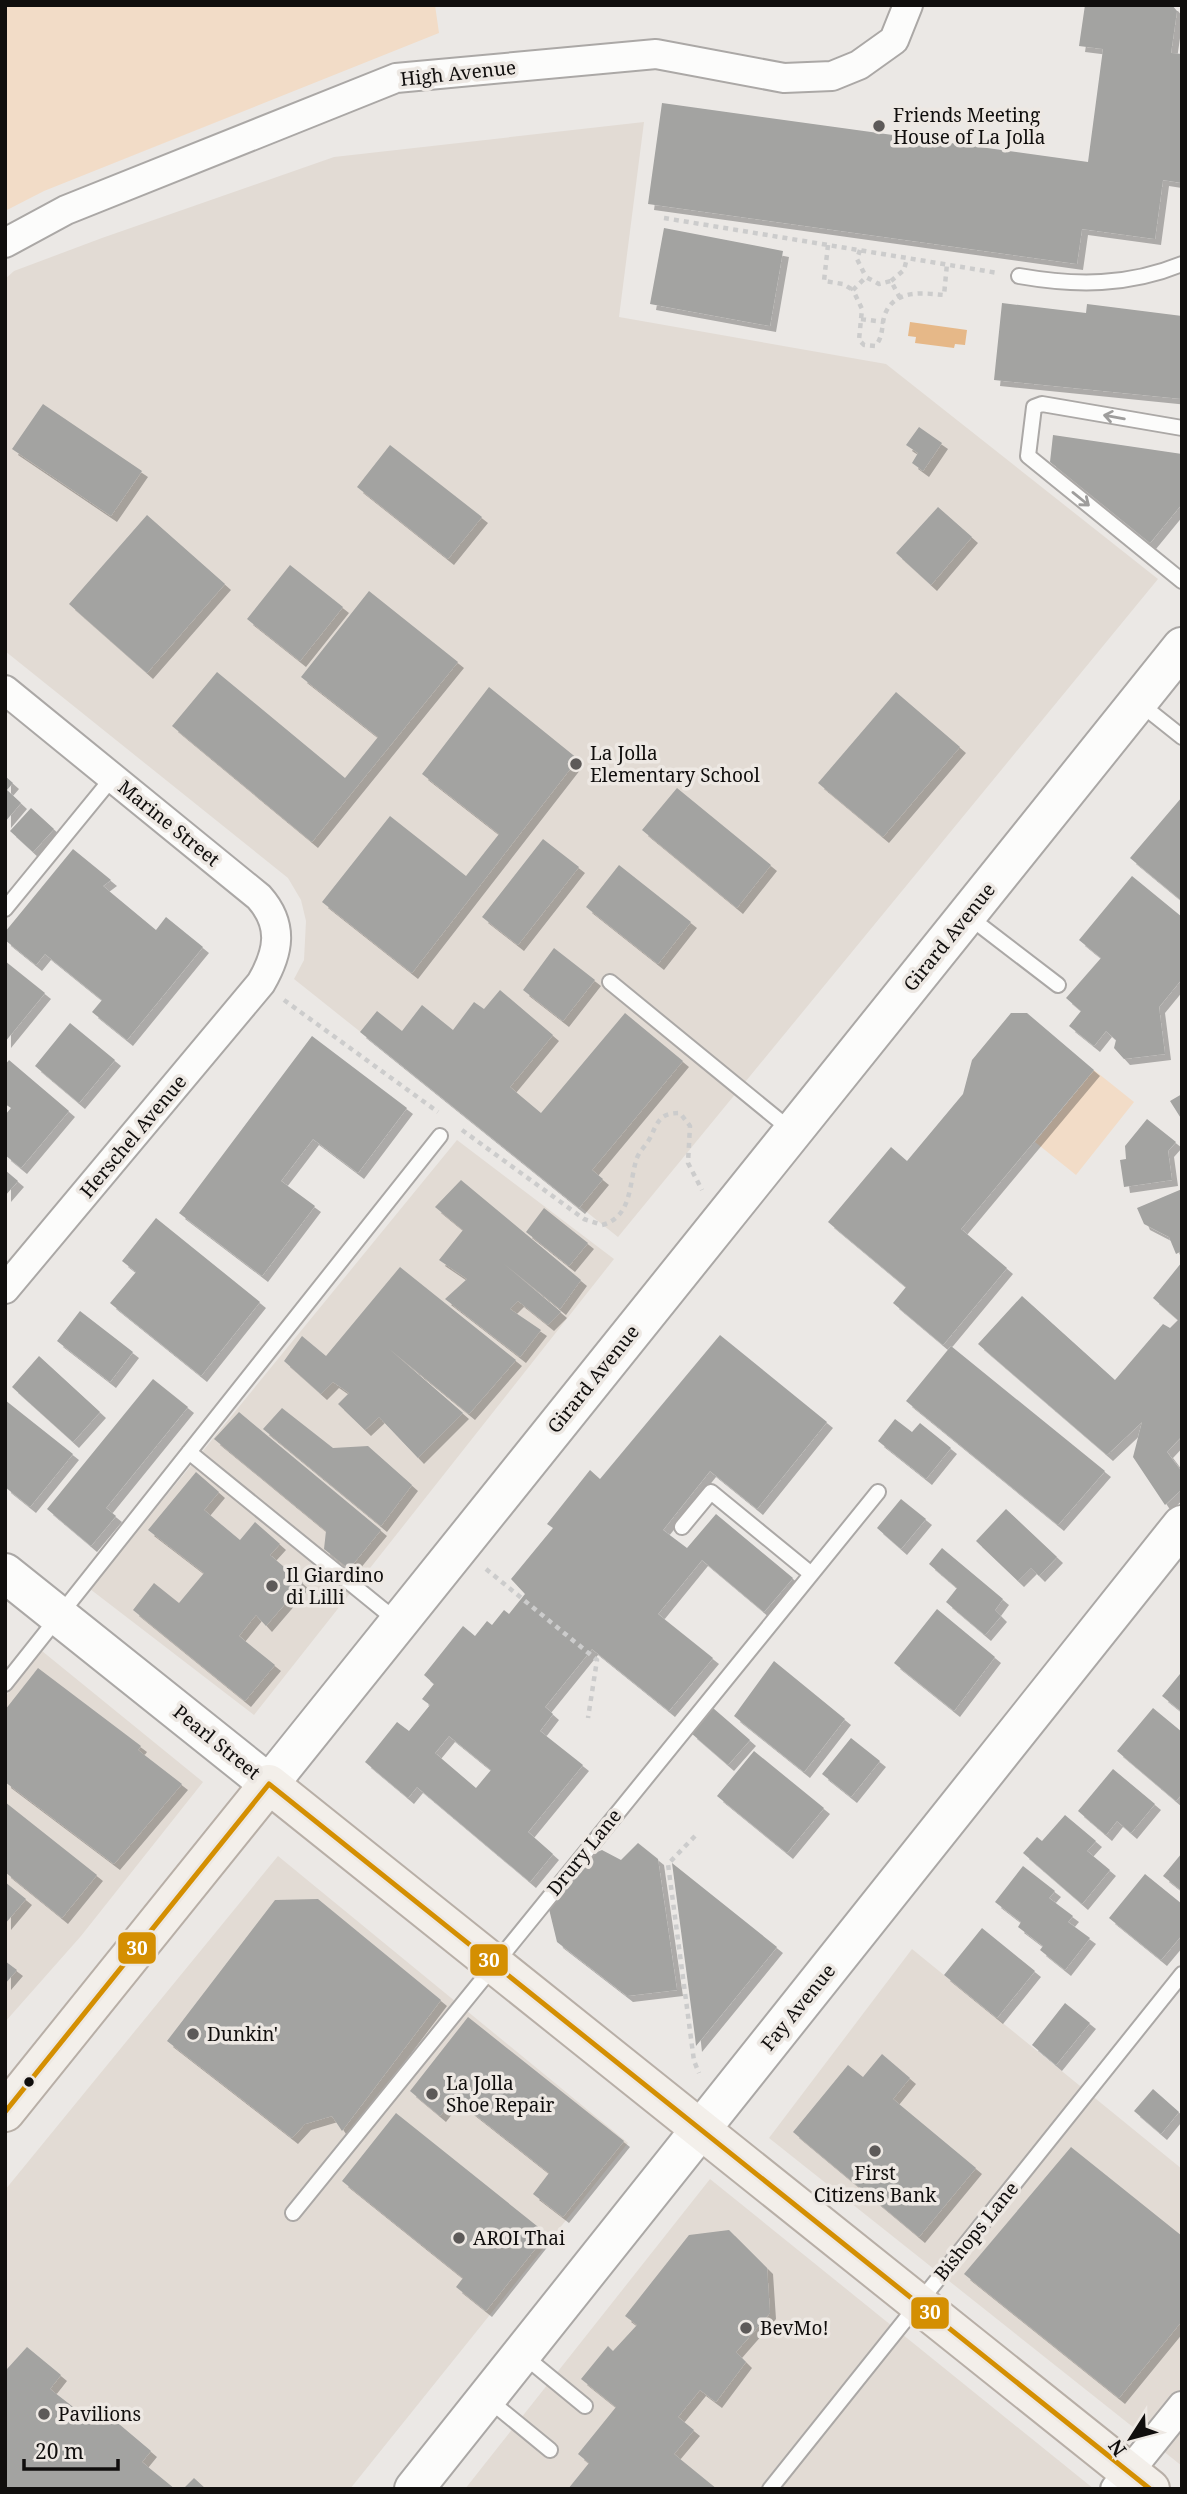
<svg xmlns="http://www.w3.org/2000/svg" width="1187" height="2494" viewBox="0 0 1187 2494" font-family="'Noto Serif',serif">
<style>
.built{fill:#e2dbd4}
.green{fill:#f2dcc7}
.water{fill:#e6b888}
.building{fill:#a3a3a1;fill-rule:evenodd;filter:url(#shadow)}
.lines{fill:none;stroke-linecap:round;stroke-linejoin:round}
.lane-casing{stroke:#aba8a6;stroke-width:18}
.street-casing{stroke:#aba8a6;stroke-width:32}
.secondary-casing{stroke:#aba8a6;stroke-width:42}
.primary-casing{stroke:#b8afa7;stroke-width:42}
.path{stroke:#ccc;stroke-width:4.5;stroke-dasharray:5 5;stroke-linecap:butt}
.lane{stroke:#fcfcfb;stroke-width:14}
.street{stroke:#fcfcfb;stroke-width:28}
.secondary{stroke:#fcfcfb;stroke-width:38}
.primary{stroke:#f3efea;stroke-width:38}
.bus-1-casing{stroke:#ede8e3;stroke-width:10}
.bus-1{stroke:#d48f02;stroke-width:5}
.oneway{stroke:#9e9d9c}
.poi-dot{fill:#5d5a59;stroke:#ede8e3;stroke-width:2.5}
.bus-dot{fill:#100e0d;stroke:#ede8e3;stroke-width:2.5}
.labels{text-anchor:middle;stroke-width:7;stroke-linejoin:round;paint-order:stroke}
.street-label{font-size:19px;fill:#100e0d;stroke:#ede8e3}
.poi-label{font-size:19px;fill:#100e0d;stroke:#ede8e3;text-anchor:start}
.line-badge{stroke:#ede8e3;stroke-width:2.5}
.badge-label{font-size:19px;text-anchor:middle;font-weight:bold;fill:#fff}
</style>
<defs>
<filter id="shadow"><feDropShadow dx="6" dy="6" stdDeviation="0" flood-color="#0004"/></filter>
</defs>
<rect width="100%" height="100%" fill="#ebe8e5"/>
<!-- built -->
<path class="built" d="M644 122 619 317 886 364 1158 579 618 1237 294 979 304 960 306 921 301 900 288 878 5 651V279L14 271 102 238 334 157Z
M457 1140 614 1259 254 1715 90 1589Z
M42 1651 203 1782 81 1936 5 2022V1697Z
M278 1856 628 2143 350 2489H5V2190Z
M912 1949 1182 2169V2466L769 2138Z
M710 2179 1094 2489H465Z"/>
<!-- green -->
<path class="green" d="M5 5H435L439 33 44 191 5 211Z
M1094 1070 1134 1102 1076 1175 1035 1142Z"/>
<!-- water -->
<path class="water" d="M910 322 967 330 965 345 955 344 954 348 915 343 916 337 908 336Z"/>
<!-- building -->
<path class="building" d="M1085 5H1172L1177 11 1171 53 1182 54V183L1163 180 1155 239 1082 229 1077 264 648 204 662 103 1088 162 1103 49 1079 46Z
M664 228 783 251 770 326 650 304Z
M1002 303 1086 313 1087 304 1182 316V399L994 380Z
M43 404 142 471 111 516 12 449Z
M919 427 942 443 923 471 912 463 918 453 906 445Z
M1053 435 1182 454V504L1150 543 1050 462Z
M390 445 482 517 448 559 357 487Z
M938 507 972 537 931 585 896 553Z
M147 515 225 584 147 673 69 604Z
M290 565 343 607 300 661 247 619Z
M369 591 458 662 312 842 172 726 217 672 345 778 378 737 301 677Z
M489 687 578 759 412 973 322 902 390 816 466 876 499 834 422 774Z
M896 692 960 747 883 837 818 783Z
M5 776 13 783 7 790 21 803 5 822Z
M677 788 771 865 737 908 642 830Z
M1182 797V901L1130 858Z
M31 808 54 829 33 852 10 831Z
M543 839 579 867 518 945 482 917Z
M73 849 111 880 103 886 156 930 166 917 203 947 127 1040 92 1012 102 1000 45 954 36 965 5 940V932Z
M619 865 691 922 658 964 586 907Z
M1132 876 1182 917V979L1159 1007 1165 1054 1124 1059 1114 1048 1116 1040 1106 1031 1094 1046 1069 1026 1081 1011 1066 998 1101 958 1079 940Z
M554 948 595 980 563 1021 523 990Z
M5 961 45 993 5 1042Z
M500 990 553 1035 510 1087 541 1113 625 1013 683 1061 592 1170 603 1179 579 1208 360 1032 377 1011 402 1031 422 1005 453 1030 474 1002 484 1009Z
M1011 1013H1027L1094 1070 961 1229 1007 1268 943 1345 893 1303 906 1287 828 1222 891 1147 907 1161 963 1094 972 1060Z
M70 1023 115 1060 79 1103 35 1066Z
M312 1036 407 1108 358 1173 313 1139 281 1181 315 1206 262 1276 179 1213Z
M9 1060 69 1111 21 1168 5 1155V1115L11 1108 5 1104V1065Z
M1182 1094V1120L1170 1101Z
M1147 1119 1176 1142 1168 1151 1172 1180 1124 1187 1120 1160 1126 1159 1125 1146Z
M5 1170 18 1181 5 1196Z
M461 1180 581 1280 560 1309 503 1263 561 1312 548 1325 518 1301 510 1309 541 1330 520 1357 445 1299 467 1279 439 1260 463 1230 435 1207Z
M1182 1189V1251L1176 1254 1169 1237 1144 1224 1137 1208Z
M544 1208 588 1243 569 1266 526 1232Z
M156 1218 260 1302 201 1376 110 1303 136 1272 122 1261Z
M1182 1262V1436L1167 1452 1182 1472V1489L1165 1505 1133 1457 1142 1422 1107 1455 978 1344 1022 1296 1115 1380 1163 1324 1170 1328 1178 1320 1153 1298Z
M400 1267 516 1360 469 1414 388 1348 463 1413 418 1458 379 1417 365 1430 338 1404 349 1393 333 1382 321 1394 284 1361 302 1336 326 1356Z
M80 1311 133 1352 110 1382 57 1341Z
M720 1335 827 1422 757 1509 710 1471 663 1530 687 1548 716 1514 793 1578 764 1612 702 1560 658 1614 713 1658 669 1711 592 1649 545 1707 553 1714 540 1731 583 1765 528 1832 553 1854 530 1882 417 1787 408 1798 365 1762 397 1722 409 1731 430 1705 422 1699 434 1684 424 1675 463 1626 475 1636 487 1621 492 1625 504 1610 509 1614 525 1594 511 1579 553 1528 547 1524 590 1470 600 1479ZM449 1736 491 1770 476 1788 435 1753Z
M951 1346 1105 1471 1058 1525 906 1401Z
M39 1356 100 1412 73 1442 12 1387Z
M153 1379 188 1407 106 1508 116 1516 91 1546 47 1509Z
M5 1400 73 1454 30 1507 5 1487Z
M282 1408 333 1448 368 1446 412 1485 381 1526 263 1429Z
M239 1412 381 1530 349 1569 324 1549 326 1531 214 1439Z
M895 1419 912 1432 920 1423 951 1448 926 1479 878 1441Z
M196 1472 219 1492 204 1510 240 1540 255 1522 280 1544 270 1555 303 1583 266 1626 256 1615 239 1636 275 1665 245 1701 133 1610 154 1583 179 1603 204 1573 148 1530Z
M901 1499 926 1519 901 1549 877 1528Z
M1006 1509 1057 1557 1039 1576 1031 1568 1018 1581 976 1541Z
M942 1548 1003 1599 995 1610 1001 1616 985 1635 946 1602 957 1588 929 1564Z
M937 1609 995 1657 954 1711 894 1663Z
M774 1661 845 1719 804 1772 734 1716Z
M38 1668 141 1746 138 1750 182 1784 114 1864 5 1782V1710Z
M1180 1674 1182 1675V1712L1162 1696Z
M713 1708 750 1740 728 1765 691 1733Z
M1153 1708 1182 1732V1794L1176 1801 1117 1751Z
M851 1738 880 1761 851 1797 822 1774Z
M754 1751 824 1808 787 1853 717 1796Z
M1113 1769 1155 1804 1131 1833 1117 1821 1106 1835 1078 1811Z
M5 1802 97 1875 62 1918 5 1872Z
M1065 1815 1096 1841 1087 1851 1110 1870 1082 1904 1023 1853 1037 1837 1042 1841Z
M638 1843 658 1859 677 1990 627 1996 557 1942 549 1909 583 1858 602 1850 621 1860Z
M1182 1853V1891L1163 1876Z
M672 1863 777 1947 696 2046 695 2037Z
M1023 1866 1055 1891 1049 1898 1073 1916 1068 1922 1090 1938 1065 1970 1040 1950 1043 1946 1018 1927 1021 1922 995 1902Z
M1145 1874 1182 1904V1935L1161 1960 1109 1918Z
M5 1882 26 1899 5 1924Z
M318 1899 441 2000 342 2131 332 2116 305 2124 292 2138 167 2041 275 1900Z
M982 1928 1035 1971 997 2018 944 1975Z
M5 1961 17 1970 5 1984Z
M1065 2003 1090 2023 1056 2065 1032 2045Z
M468 2017 624 2141 563 2217 533 2194 549 2173 454 2098 440 2116 410 2091Z
M882 2054 910 2078 893 2099 976 2168 919 2237 793 2132 848 2065 863 2077Z
M1153 2089 1179 2112 1161 2134 1134 2111Z
M396 2113 547 2234 486 2311 456 2287 463 2278 342 2181Z
M1071 2147 1182 2236V2321L1119 2398 964 2274Z
M729 2230 767 2268 770 2313 736 2352 746 2362 716 2402 700 2390 678 2417 694 2430 674 2454 717 2489H568L589 2463 578 2454 616 2407 581 2379 608 2346 613 2351 637 2325 625 2316 689 2235Z
M27 2347 61 2375 50 2389 90 2420 100 2408 151 2451 142 2462 175 2489H5V2368L7 2369Z
M194 2478 206 2489H183Z"/>
<g class="lines">
<!-- lane casing -->
<g class="lane-casing">
<path id="lane" d="M1019 276C1076 286 1128 286 1182 264
M1182 428 1042 404 1034 407 1028 456 1182 581
M1138 702 1182 737
M5 909 113 777
M968 916 1058 985
M610 982 792 1131
M189 1452 397 1621
M682 1527 711 1492 810 1573
M5 1684 440 1136
M293 2213 878 1492
M523 2355 585 2406
M489 2400 550 2450
M770 2489 1182 1974"/>
</g>
<!-- street casing -->
<g class="street-casing">
<path id="street" d="M5 243 66 210 396 78 656 54 784 78 832 76 859 65 894 40 908 5
M5 690 259 897C284 925 279 952 261 983L5 1289
M1115 2489 1182 2406"/>
</g>
<!-- secondary casing -->
<g class="secondary-casing">
<path id="secondary" d="M5 1573 269 1784 1182 647
M414 2489 1182 1525"/>
</g>
<!-- primary casing -->
<g class="primary-casing">
<path id="primary" d="M5 2112 269 1784 1150 2489"/>
</g>
<!-- path -->
<path class="path" d="M664 218 998 273
M828 245 824 281 843 284 853 290
M860 250 857 259 866 277
M891 281 904 270 907 258
M900 298 891 281 879 284 866 277 853 290 862 309 859 340 864 345 875 346C884 337 881 325 885 314 895 289 923 293 944 295L947 264
M861 319 884 322
M284 1000 438 1112
M462 1130 584 1219 602 1225C632 1217 629 1184 636 1161 638 1152 646 1146 650 1138 658 1122 659 1113 680 1113L690 1126 688 1163 702 1190
M486 1569 597 1660 588 1718
M695 1836 668 1864 694 2061 699 2073"/>
<!-- lane -->
<use href="#lane" class="lane"/>
<!-- street -->
<use href="#street" class="street"/>
<!-- secondary -->
<use href="#secondary" class="secondary"/>
<!-- primary -->
<use href="#primary" class="primary"/>
<!-- bus-1 casing -->
<g class="bus-1-casing">
<path id="bus-1" d="M269 1784 1150 2489
M5 2112 269 1784"/>
</g>
<!-- bus-1 -->
<use href="#bus-1" class="bus-1"/>
</g>
<!-- one-way arrows -->
<defs><path id="oneway-shaft" d="M-6 0H5M1.5-3L5.5 0L1.5 3" fill="none" stroke-width="1.6" stroke-linecap="round" stroke-linejoin="round" transform="scale(1.75)"/></defs>
<g class="oneway">
<use href="#oneway-shaft" transform="translate(1114 417) rotate(-170)"/>
<use href="#oneway-shaft" transform="translate(1081 499) rotate(39)"/>
</g>
<!-- markers -->
<g class="poi-dot">
<circle cx="879" cy="126" r="7"/>
<circle cx="576" cy="764" r="7"/>
<circle cx="272" cy="1586" r="7"/>
<circle cx="193" cy="2034" r="7"/>
<circle cx="432" cy="2094" r="7"/>
<circle cx="875" cy="2151" r="7"/>
<circle cx="459" cy="2238" r="7"/>
<circle cx="746" cy="2328" r="7"/>
<circle cx="44" cy="2414" r="7"/>
</g>
<circle class="bus-dot" cx="29" cy="2082" r="6"/>
<g class="labels">
<!-- street labels -->
<g class="street-label">
<text transform="translate(458 73) rotate(-6)" y="7">High Avenue</text>
<text transform="translate(169 823) rotate(39)" y="7">Marine Street</text>
<text transform="translate(949 937) rotate(-51)" y="7">Girard Avenue</text>
<text transform="translate(133 1136) rotate(-50)" y="7">Herschel Avenue</text>
<text transform="translate(593 1379) rotate(-51)" y="7">Girard Avenue</text>
<text transform="translate(217 1742) rotate(39)" y="7">Pearl Street</text>
<text transform="translate(584 1852) rotate(-51)" y="7">Drury Lane</text>
<text transform="translate(798 2007) rotate(-51)" y="7">Fay Avenue</text>
<text transform="translate(976 2231) rotate(-51)" y="7">Bishops Lane</text>
</g>
<!-- poi labels -->
<g class="poi-label">
<text x="893" y="122">Friends Meeting<tspan x="893" dy="22">House of La Jolla</tspan></text>
<text x="590" y="760">La Jolla<tspan x="590" dy="22">Elementary School</tspan></text>
<text x="286" y="1582">Il Giardino<tspan x="286" dy="22">di Lilli</tspan></text>
<text x="207" y="2041">Dunkin'</text>
<text x="446" y="2090">La Jolla<tspan x="446" dy="22">Shoe Repair</tspan></text>
<text x="875" y="2180" text-anchor="middle">First<tspan x="875" dy="22">Citizens Bank</tspan></text>
<text x="473" y="2245">AROI Thai</text>
<text x="760" y="2335">BevMo!</text>
<text x="58" y="2421">Pavilions</text>
</g>
</g>
<g class="line-badge">
<rect x="117" y="1931" width="40" height="34" rx="7" fill="#d48f02"/>
<rect x="469" y="1943" width="40" height="34" rx="7" fill="#d48f02"/>
<rect x="910" y="2296" width="40" height="34" rx="7" fill="#d48f02"/>
</g>
<g class="badge-label">
<text x="137" y="1955">30</text>
<text x="489" y="1967">30</text>
<text x="930" y="2319">30</text>
</g>
<!-- border -->
<rect width="1187" height="2494" fill="none" stroke="#100e0d" stroke-width="14"/>
<!-- north arrow -->
<g transform="translate(1131 2438) rotate(234)" stroke="#ede8e3" stroke-width="5" paint-order="stroke">
<path d="M0-5L12 26L0 18L-12 26Z" fill="#100e0d"/>
<text y="-10" font-size="19" font-weight="bold" text-anchor="middle" fill="#100e0d">N</text>
</g>
<!-- scale -->
<path d="M24 2459v10h94v-10" fill="none" stroke="#100e0d" stroke-width="3.5"/>
<text x="35" y="2459" font-size="21" fill="#100e0d" stroke="#ede8e3" stroke-width="5" paint-order="stroke">20 m</text>
</svg>
